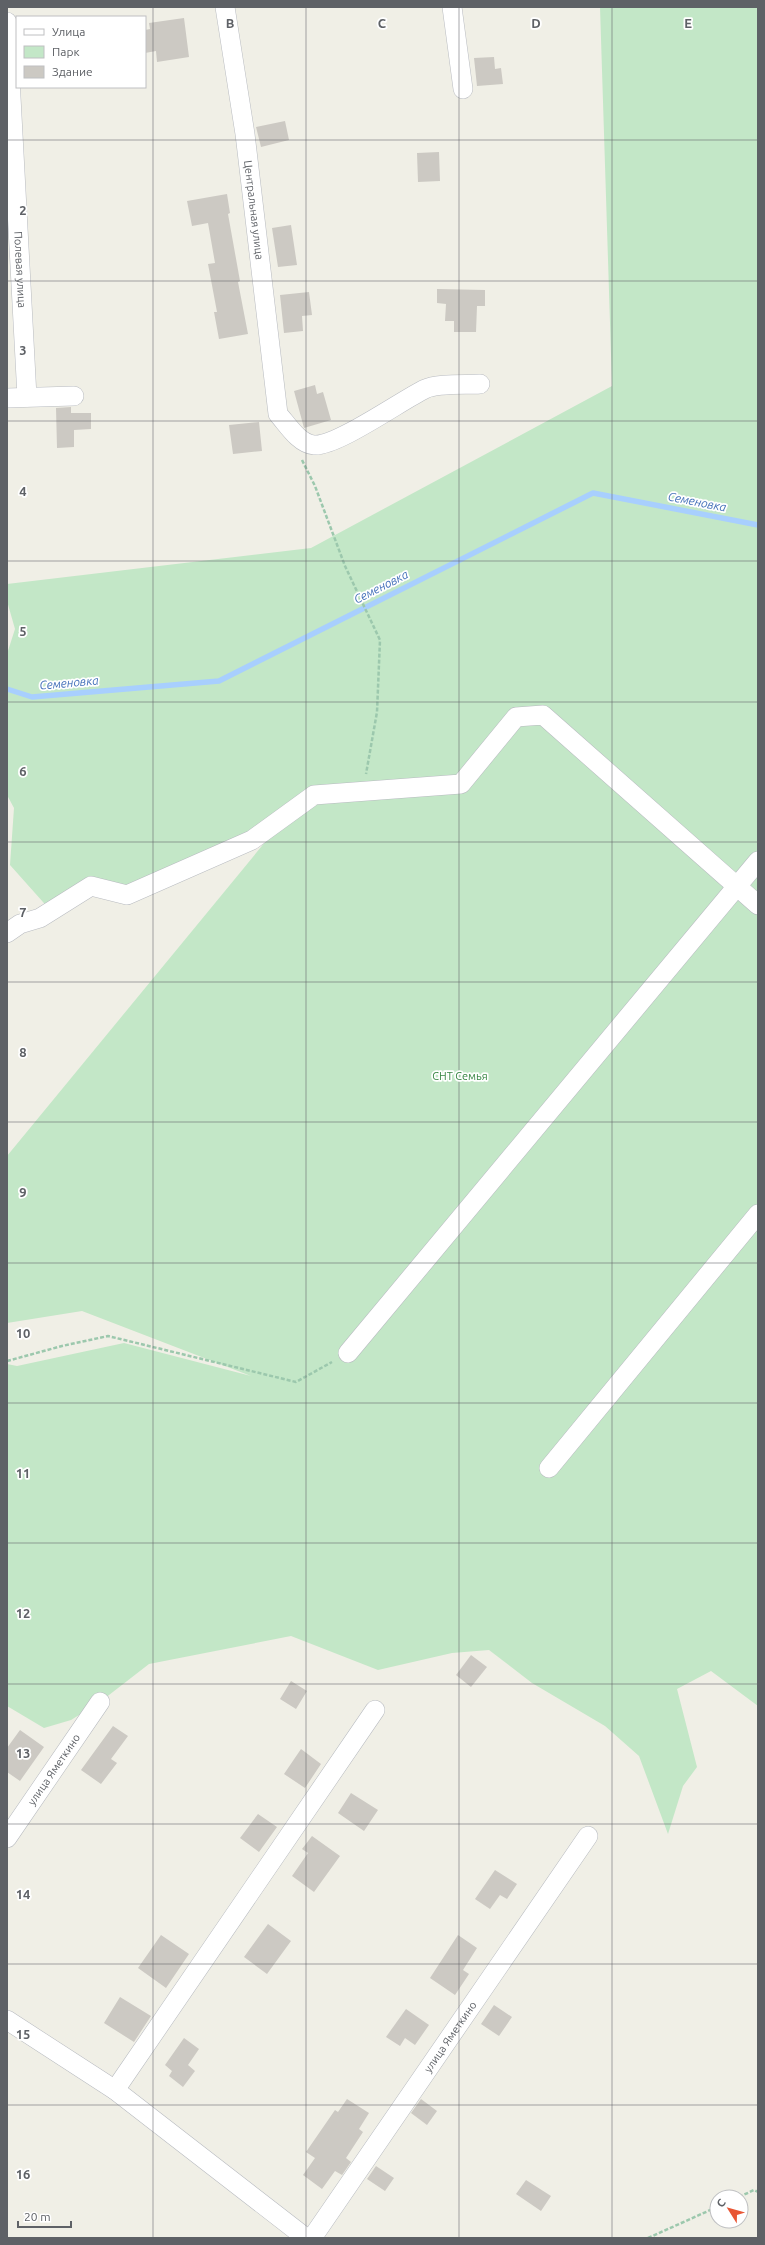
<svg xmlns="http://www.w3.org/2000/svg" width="765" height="2245" viewBox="0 0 765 2245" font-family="Ubuntu,sans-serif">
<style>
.green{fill:#c3e7c7}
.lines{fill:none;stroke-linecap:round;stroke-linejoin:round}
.stream{stroke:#a8cffe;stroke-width:5.5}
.building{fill:#ccc9c3}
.minor-casing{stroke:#b8bbc0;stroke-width:20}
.path{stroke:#9cc8ad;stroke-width:2.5;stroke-dasharray:4 2;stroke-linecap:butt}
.minor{stroke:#fff;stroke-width:19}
.grid{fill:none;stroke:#5e6166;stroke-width:1;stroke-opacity:0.55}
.labels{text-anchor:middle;stroke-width:3.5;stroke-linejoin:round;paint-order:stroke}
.street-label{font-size:11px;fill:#5e6166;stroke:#fff}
.park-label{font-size:11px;fill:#368542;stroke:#fff}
.water-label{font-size:12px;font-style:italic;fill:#4672ba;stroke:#fff}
.grid-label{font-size:13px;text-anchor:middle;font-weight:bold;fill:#5e6166;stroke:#fff;stroke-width:3.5;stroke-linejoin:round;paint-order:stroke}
</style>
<rect width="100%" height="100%" fill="#f0efe6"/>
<!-- green -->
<path class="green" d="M600 7H758V1706L711 1671 677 1689 697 1767 683 1786 668 1834 639 1756 605 1726 532 1683 489 1650 452 1653 378 1670 291 1636 149 1664 100 1702 71 1720 44 1728 7 1706V1364L17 1366 124 1343 251 1376 82 1311 7 1323V1156L289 813 127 895 91 886 51 911 10 865 14 808 7 795V654L15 629 7 601V584L311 548 612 386Z"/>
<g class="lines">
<!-- stream -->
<path class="stream" d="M7 689 32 697 219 681 593 493 758 525"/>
</g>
<!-- building -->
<path class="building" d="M184 18 189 57 157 62 156 51 145 53V30L150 29 149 23Z
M494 57 495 69 501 68 503 84 477 86 474 58Z
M285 121 289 140 261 147 256 127Z
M439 152 440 181 418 182 417 153Z
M227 194 230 213 228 214 240 281 238 282 248 334 219 339 214 312H217L208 264 215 263 208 223 192 226 187 201Z
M291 225 297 265 278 267 272 228Z
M437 289 485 290V306H477L476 332H454V321H445L446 304 437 303Z
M309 292 312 315 302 316 303 331 284 333 280 295Z
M315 385 317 394 323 392 331 420 304 428 294 391Z
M71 407V413H91V429L74 430V447L57 448 56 408Z
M259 422 262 451 233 454 229 425Z
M471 1655 487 1667 471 1687 456 1675Z
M291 1681 307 1691 296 1709 280 1699Z
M113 1726 128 1736 111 1759 117 1763 101 1784 81 1770Z
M20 1730 44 1747 20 1781 7 1772V1748Z
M301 1749 321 1764 305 1788 284 1774Z
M351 1793 378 1810 364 1831 338 1813Z
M258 1814 277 1827 259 1852 240 1838Z
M312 1836 340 1856 314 1892 292 1876 308 1853 302 1849Z
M495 1870 517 1884 507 1899 500 1895 490 1909 475 1899Z
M268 1924 291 1941 267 1974 244 1957Z
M161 1935 189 1954 166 1988 138 1968Z
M458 1935 477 1948 463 1970 469 1974 455 1995 430 1978Z
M120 1997 151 2016 134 2042 104 2023Z
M494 2005 512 2017 499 2036 481 2024Z
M406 2009 429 2025 415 2045 405 2038 400 2046 386 2037Z
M184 2038 199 2049 188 2065 195 2071 183 2087 169 2076 172 2071 165 2065Z
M347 2099 369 2113 359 2129 363 2132 346 2158 351 2162 342 2175 335 2171 322 2189 303 2175 315 2158 306 2152 335 2110 338 2112Z
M421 2099 437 2111 427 2125 411 2113Z
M376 2166 394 2178 385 2191 367 2179Z
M526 2180 551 2196 541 2211 516 2194Z"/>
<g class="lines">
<!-- minor casing -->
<g class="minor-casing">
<g id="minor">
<path id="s1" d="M225 7 245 134 278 414C287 424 299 444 314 445 336 447 402 400 425 389 437 383 466 385 480 384"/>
<path d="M452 7 463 89"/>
<path id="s2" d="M7 22 27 397"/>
<path d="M7 398 74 396"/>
<path d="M7 933 20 924 40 918 91 886 127 895 252 840 314 795 461 784 516 717 543 715 758 905"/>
<path d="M348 1353 758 861"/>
<path d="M549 1468 758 1214"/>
<path id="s3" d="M7 1838 100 1702"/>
<path d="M7 2020 115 2090 306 2238"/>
<path d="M115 2090 375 1710"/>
<path id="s4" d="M312 2238 588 1836"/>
</g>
</g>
<!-- path -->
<path class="path" d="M302 460 315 486 345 566 380 640 377 712 366 774
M7 1361 62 1346 108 1336 296 1382 332 1362
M739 2197 754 2190 758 2192
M648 2238 717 2207"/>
<!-- minor -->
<use href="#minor" class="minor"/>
</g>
<!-- grid -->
<path class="grid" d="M153 7V2238M306 7V2238M459 7V2238M612 7V2238M7 140H758M7 281H758M7 421H758M7 561H758M7 702H758M7 842H758M7 982H758M7 1122H758M7 1263H758M7 1403H758M7 1543H758M7 1684H758M7 1824H758M7 1964H758M7 2105H758"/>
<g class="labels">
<!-- street labels -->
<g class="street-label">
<text dy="4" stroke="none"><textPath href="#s1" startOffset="205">Центральная улица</textPath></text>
<text dy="4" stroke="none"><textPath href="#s2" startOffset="248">Полевая улица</textPath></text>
<text dy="4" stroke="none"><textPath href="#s3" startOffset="83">улица Яметкино</textPath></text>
<text dy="4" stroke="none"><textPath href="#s4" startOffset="244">улица Яметкино</textPath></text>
</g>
<!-- park labels -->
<g class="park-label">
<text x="460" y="1080">СНТ Семья</text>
</g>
<!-- water labels -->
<g class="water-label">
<text transform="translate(697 502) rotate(11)" y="4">Семеновка</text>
<text transform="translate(381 587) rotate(-27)" y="4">Семеновка</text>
<text transform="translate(69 683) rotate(-5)" y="4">Семеновка</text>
</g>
</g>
<g class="grid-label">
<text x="230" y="28">B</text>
<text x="382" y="28">C</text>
<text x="536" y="28">D</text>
<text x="688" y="28">E</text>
<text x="23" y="215">2</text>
<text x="23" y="355">3</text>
<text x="23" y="496">4</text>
<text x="23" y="636">5</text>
<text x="23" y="776">6</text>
<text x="23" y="917">7</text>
<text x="23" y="1057">8</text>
<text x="23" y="1197">9</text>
<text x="23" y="1338">10</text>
<text x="23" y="1478">11</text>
<text x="23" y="1618">12</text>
<text x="23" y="1758">13</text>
<text x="23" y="1899">14</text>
<text x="23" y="2039">15</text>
<text x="23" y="2179">16</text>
</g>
<!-- border -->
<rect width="765" height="2245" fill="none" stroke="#5e6166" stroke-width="16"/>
<!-- legend -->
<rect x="16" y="16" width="130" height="72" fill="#ffffff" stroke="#bfc0c2"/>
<rect x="24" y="29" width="20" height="6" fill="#ffffff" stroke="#bfc0c2"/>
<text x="52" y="36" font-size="12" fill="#5e6166">Улица</text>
<rect x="24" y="46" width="20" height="12" fill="#c3e7c7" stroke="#bfc0c2"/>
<text x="52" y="56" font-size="12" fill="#5e6166">Парк</text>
<rect x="24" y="66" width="20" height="12" fill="#ccc9c3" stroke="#bfc0c2"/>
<text x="52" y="76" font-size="12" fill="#5e6166">Здание</text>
<!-- north arrow -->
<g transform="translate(729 2209) rotate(307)"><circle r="19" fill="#ffffff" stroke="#bfc0c2"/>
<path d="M0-3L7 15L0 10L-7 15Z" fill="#e85634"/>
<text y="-6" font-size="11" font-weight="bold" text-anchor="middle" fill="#5e6166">С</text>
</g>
<!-- scale -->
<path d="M18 2221v6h53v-6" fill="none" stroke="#5e6166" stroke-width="2"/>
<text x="24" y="2221" font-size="12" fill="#5e6166" stroke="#ffffff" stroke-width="3" paint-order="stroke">20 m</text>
</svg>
